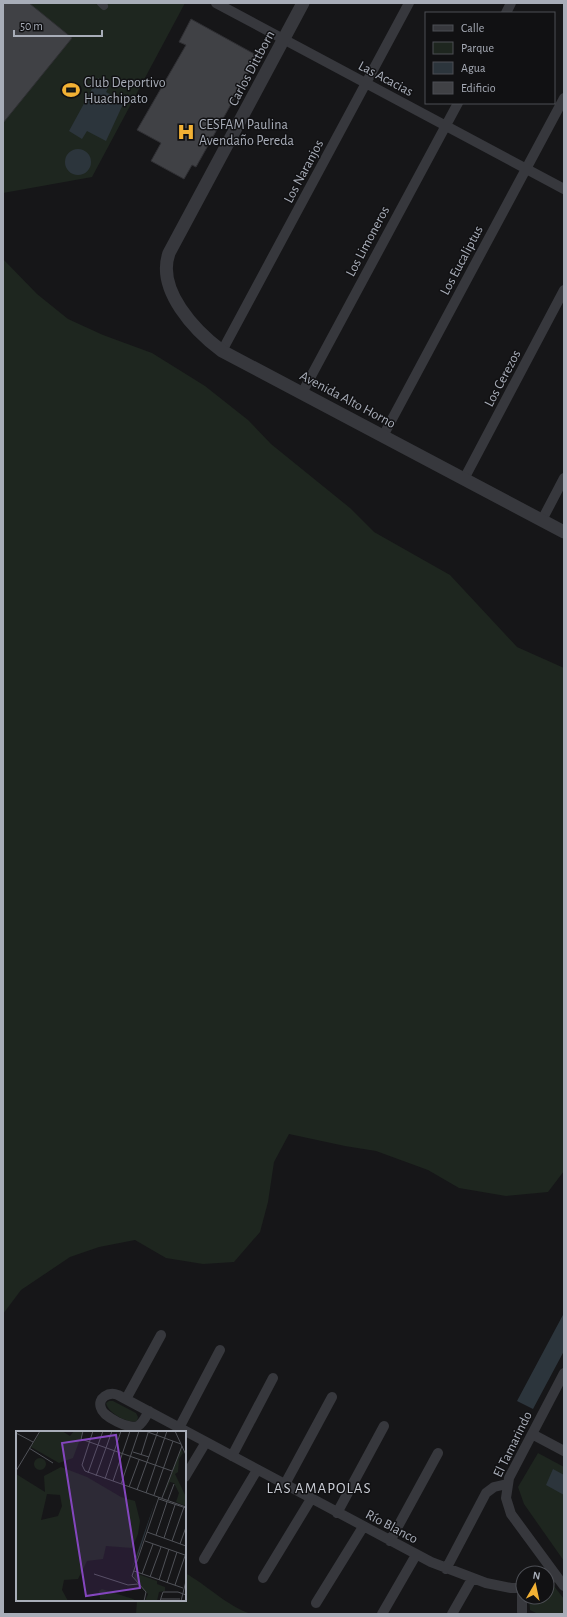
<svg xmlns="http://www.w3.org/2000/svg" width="567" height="1617" viewBox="0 0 567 1617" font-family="'Alegreya Sans',sans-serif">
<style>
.green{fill:#1e261f}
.water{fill:#2c353c}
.building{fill:#404145;stroke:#303034}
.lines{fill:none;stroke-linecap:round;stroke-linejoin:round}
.pedestrian{stroke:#37383d;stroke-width:8}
.minor{stroke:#37383d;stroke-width:10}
.tertiary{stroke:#37383d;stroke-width:13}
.labels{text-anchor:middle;stroke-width:3;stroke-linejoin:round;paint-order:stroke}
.street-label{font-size:14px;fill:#a8adb8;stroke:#111113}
.poi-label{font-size:14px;fill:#a8adb8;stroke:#111113;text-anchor:start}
.neighbourhood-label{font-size:15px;letter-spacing:1px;fill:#c9ccd4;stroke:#111113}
.inset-road{fill:none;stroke:#505258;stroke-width:1}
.view{fill:#8446be;fill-opacity:0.15;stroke:#8446be;stroke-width:2}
.inset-edge{fill:none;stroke:#a8adb8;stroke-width:2}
</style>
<rect width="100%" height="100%" fill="#161618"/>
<!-- green -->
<path class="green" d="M3 3H185L92 177 3 193Z
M3 259 37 294 68 319 103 335 152 353 205 386 248 420 271 444 350 508 374 532 450 575 517 647 564 668V1171L548 1192 506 1196 459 1188 428 1170 376 1151 345 1146 289 1134 274 1162 268 1202 260 1232 234 1262 203 1264 166 1258 135 1240 99 1247 70 1257 21 1290 3 1314Z
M109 1401H113L136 1413 138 1417 137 1421C128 1424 108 1413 106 1403Z
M538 1453 564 1467V1561L524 1504 518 1487Z
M185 1573C207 1585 227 1606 251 1614H136L137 1600H185Z
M554 1586 564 1599V1614H538L530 1610 529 1598 547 1597V1589Z"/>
<!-- water -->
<path class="water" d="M98 78 110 85 106 92 124 102 106 141 87 131 82 139 69 131Z
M65 162a13 13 0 1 1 26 0a13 13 0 1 1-26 0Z
M564 1313V1351L533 1409 517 1401Z
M553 1469 564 1475V1495L546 1485Z"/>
<!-- building -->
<path class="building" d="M3 3H29L72 38 3 123Z
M191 19 258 56 196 167 192 165 184 179 151 161 161 143 137 130 186 45 179 42Z"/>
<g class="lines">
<!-- pedestrian -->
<path class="pedestrian" d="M101 3 104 6"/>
<!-- minor -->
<path class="minor" d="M216 3 564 189
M506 13 511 3
M222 351 409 3
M302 393 458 103
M383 436 564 98
M464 479 564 290
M542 520 564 478
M564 1373 509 1478 506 1498 511 1514 564 1586
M126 1399 161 1335
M149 1411C146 1416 143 1423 138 1426 130 1430 103 1417 101 1408 97 1398 109 1391 118 1395L431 1562 486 1583 511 1588H523
M179 1428 220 1350
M532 1434 564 1451
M232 1456 273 1378
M185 1477 206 1442
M285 1484 332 1397
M337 1513 384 1426
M390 1541 438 1453
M204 1559 257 1470
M446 1569 486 1493 494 1487 507 1484
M263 1578 311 1499
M547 1581 556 1576
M316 1603 363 1527
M522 1612V1588
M382 1614 416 1555
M452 1614 472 1579"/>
<!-- tertiary -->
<path class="tertiary" d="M303 3 169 253C156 290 195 331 222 351L564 532"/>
</g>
<!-- icons -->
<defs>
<g id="stadium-bare" transform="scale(1.38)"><path d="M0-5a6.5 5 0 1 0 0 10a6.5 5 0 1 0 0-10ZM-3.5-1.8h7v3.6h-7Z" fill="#f2b134" stroke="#111113" stroke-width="2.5" paint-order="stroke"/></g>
<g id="hospital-bare" transform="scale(1.38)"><path d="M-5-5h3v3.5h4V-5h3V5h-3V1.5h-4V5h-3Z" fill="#f2b134" stroke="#111113" stroke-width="2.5" paint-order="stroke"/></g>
</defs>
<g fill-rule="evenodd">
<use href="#stadium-bare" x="71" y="90"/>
<use href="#hospital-bare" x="186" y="132"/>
</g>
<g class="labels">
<!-- street labels -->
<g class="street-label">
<text transform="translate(251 68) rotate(-62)" y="5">Carlos Dittborn</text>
<text transform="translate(386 78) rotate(28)" y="5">Las Acacias</text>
<text transform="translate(303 171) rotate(-62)" y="5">Los Naranjos</text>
<text transform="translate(367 241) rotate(-62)" y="5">Los Limoneros</text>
<text transform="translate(461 260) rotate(-62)" y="5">Los Eucaliptus</text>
<text transform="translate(502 378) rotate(-62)" y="5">Los Cerezos</text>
<text transform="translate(348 399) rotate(28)" y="5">Avenida Alto Horno</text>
<text transform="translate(512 1444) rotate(-64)" y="5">El Tamarindo</text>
<text transform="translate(392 1526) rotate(28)" y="5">Río Blanco</text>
</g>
<!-- poi labels -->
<g class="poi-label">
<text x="84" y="87">Club Deportivo<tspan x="84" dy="16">Huachipato</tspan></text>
<text x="199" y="129">CESFAM Paulina<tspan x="199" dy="16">Avendaño Pereda</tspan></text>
</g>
<!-- neighbourhood labels -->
<g class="neighbourhood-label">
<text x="319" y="1493">LAS AMAPOLAS</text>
</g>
</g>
<!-- overview -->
<g transform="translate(16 1431)">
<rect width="170" height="170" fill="#161618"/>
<path d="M25 0H46L54 5 58 0H67L57 27 43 32 15 16ZM165 17 167 22 163 28 162 41 159 43 170 66V75L160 71 163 62 158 52 154 51 147 66ZM18 33a6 6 0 1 1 12 0a6 6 0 1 1-12 0ZM45 36 71 46 105 66 119 70 124 90 122 103 116 117 90 115 87 128 71 130 62 148 48 149 46 159 52 170H0V43L29 61 28 45ZM31 63 44 64 46 75 42 85 25 89ZM119 142 141 150V153L149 156V160L143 161 141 170H129L132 163 118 147ZM86 158 117 168 120 170 84 168 83 160Z" fill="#1e261f" fill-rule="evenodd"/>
<path d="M139 71 123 122 170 139 123 122 116 137Z" fill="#2c353c"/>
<path class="inset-road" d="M67 0 65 8 156 40M77 0 66 34 69 40 170 76M129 0 165 13M159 0 170 24M0 2 17 11M13 17 37 32M117 21 133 26M125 24 132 2M0 40 24 0M72 42 87 0M80 45 96 0M89 48 105 0M97 50 114 0M105 53 123 0M113 56 123 29M121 59 142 0M130 62 151 0M138 64 157 10M146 67 166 15M143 68 170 77M152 69 158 53M131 101 170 115M140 104 151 71M148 107 159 74M129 110 169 124M156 110 168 76M164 113 170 96M118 140 167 157M78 143 112 154 122 153M126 143 137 113M134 146 145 116M143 149 153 118M151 152 161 121M159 154 170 122M145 168H164M128 170 130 161 116 145 143 66M144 170 147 161H162L170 164M165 170 170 150"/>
<path class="view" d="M100 4 124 157 70 165 46 12Z"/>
<rect width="170" height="170" class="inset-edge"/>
</g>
<!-- border -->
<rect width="567" height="1617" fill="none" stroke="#a8adb8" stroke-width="8"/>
<!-- legend -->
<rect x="425" y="12" width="130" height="92" fill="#111113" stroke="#4d4f55"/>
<rect x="433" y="25" width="20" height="6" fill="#37383d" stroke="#4d4f55"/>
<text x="461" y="32" font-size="12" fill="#a8adb8">Calle</text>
<rect x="433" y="42" width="20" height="12" fill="#1e261f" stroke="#4d4f55"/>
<text x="461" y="52" font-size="12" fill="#a8adb8">Parque</text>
<rect x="433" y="62" width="20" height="12" fill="#2c353c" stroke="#4d4f55"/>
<text x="461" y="72" font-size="12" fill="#a8adb8">Agua</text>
<rect x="433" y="82" width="20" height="12" fill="#404145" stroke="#4d4f55"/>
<text x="461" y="92" font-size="12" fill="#a8adb8">Edificio</text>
<!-- north arrow -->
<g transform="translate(535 1585) rotate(9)"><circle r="19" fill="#111113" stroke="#4d4f55"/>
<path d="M0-3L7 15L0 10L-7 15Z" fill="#f2b134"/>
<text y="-6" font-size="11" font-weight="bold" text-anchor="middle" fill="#a8adb8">N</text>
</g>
<!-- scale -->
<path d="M14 30v6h88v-6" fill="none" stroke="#a8adb8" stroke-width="2"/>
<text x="20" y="30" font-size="12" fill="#a8adb8" stroke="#111113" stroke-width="3" paint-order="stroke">50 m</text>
</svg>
